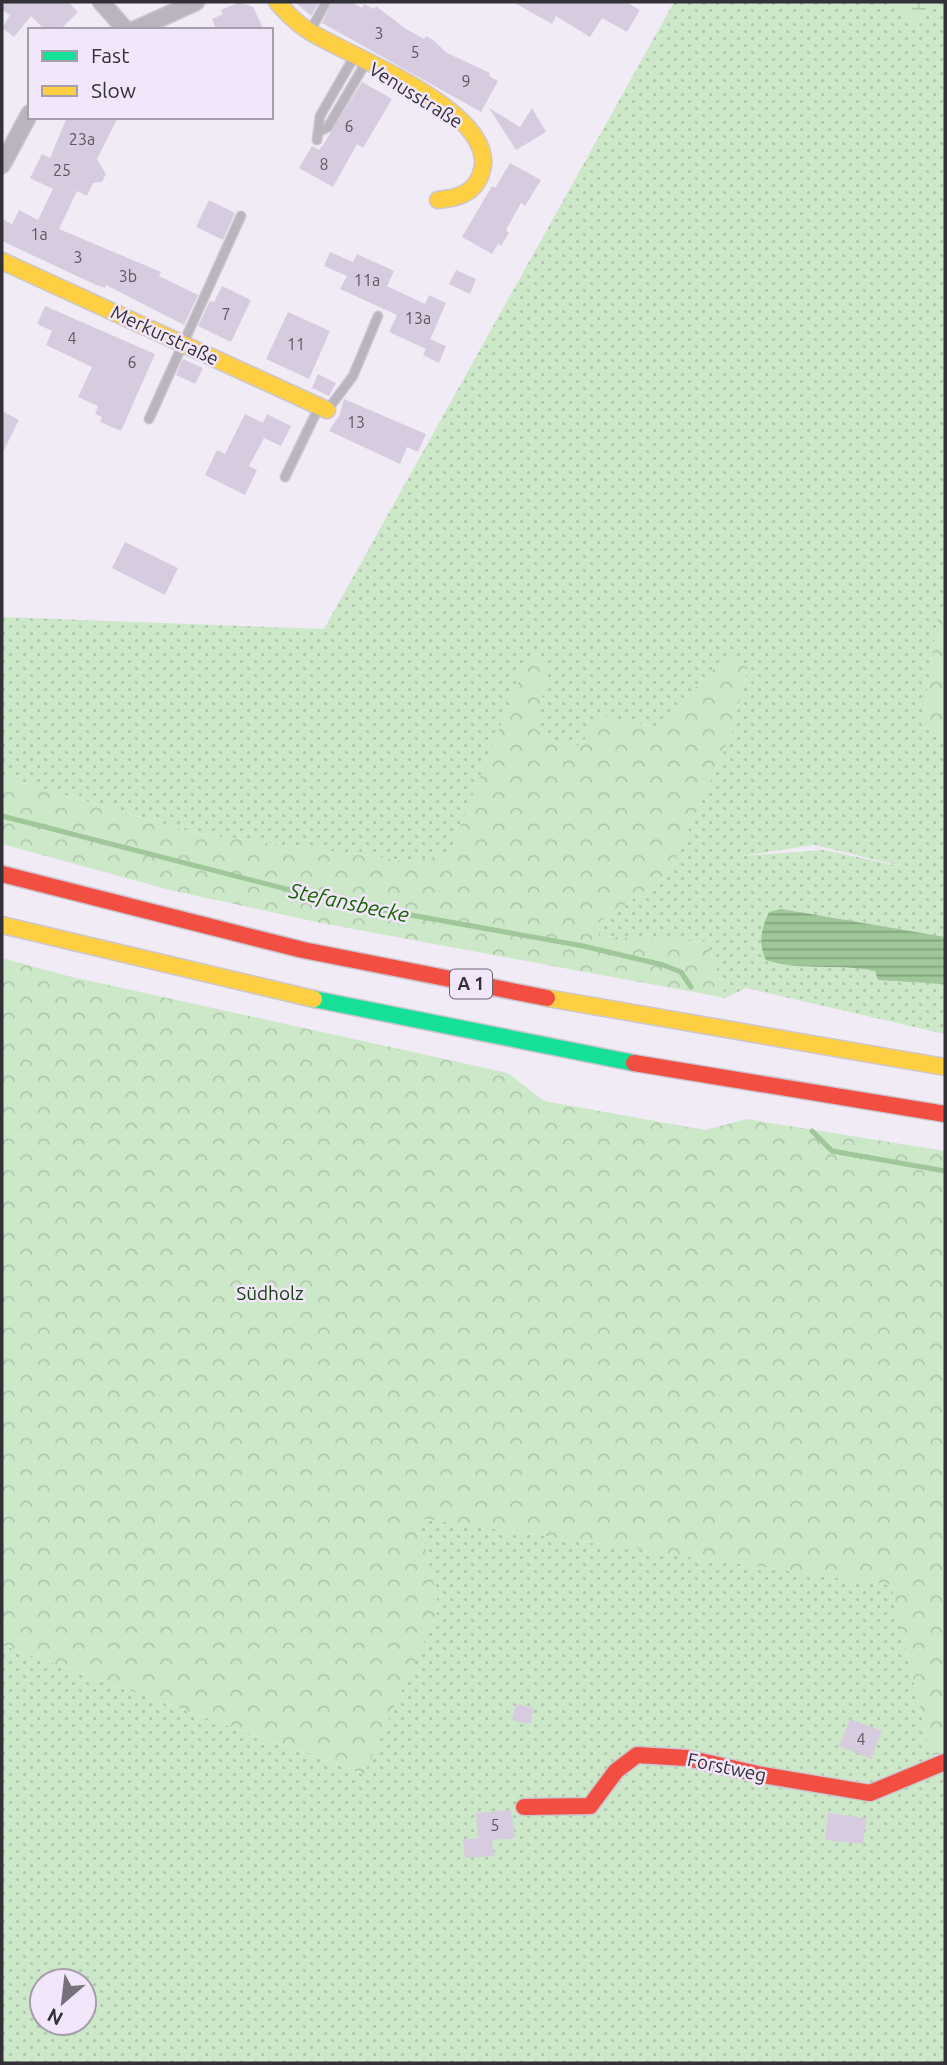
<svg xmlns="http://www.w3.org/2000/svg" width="947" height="2065" viewBox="0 0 947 2065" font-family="Ubuntu,sans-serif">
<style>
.grass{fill:url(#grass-dots);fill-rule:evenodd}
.forest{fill:url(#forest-crowns)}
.wetland{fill:url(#wetland-marsh)}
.water{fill:url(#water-rules)}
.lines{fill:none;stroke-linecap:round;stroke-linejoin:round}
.stream{stroke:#9fc799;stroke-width:5}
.building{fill:#d7ccdf}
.lane-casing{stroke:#cbc6cf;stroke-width:11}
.street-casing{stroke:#cbc6cf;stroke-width:19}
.fast-casing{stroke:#cbc6cf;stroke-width:19}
.slow-casing{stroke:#cbc6cf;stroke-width:19}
.jam-casing{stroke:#cbc6cf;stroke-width:19}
.lane{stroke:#bab4bf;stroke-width:8}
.street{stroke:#bab4bf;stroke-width:16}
.fast{stroke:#16e098;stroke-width:16}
.slow{stroke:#ffcf43;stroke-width:16}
.jam{stroke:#f24e42;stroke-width:16}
.labels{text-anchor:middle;stroke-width:5;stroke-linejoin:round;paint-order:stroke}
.number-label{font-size:16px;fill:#5d5761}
.shield{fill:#f2e7fa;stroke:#6d6772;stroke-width:2}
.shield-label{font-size:18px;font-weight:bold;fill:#343037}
.street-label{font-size:19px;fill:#343037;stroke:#f2e7fa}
.park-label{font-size:19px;fill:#184010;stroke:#f2e7fa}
.water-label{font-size:21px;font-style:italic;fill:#146400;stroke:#f2e7fa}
</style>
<defs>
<pattern id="grass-dots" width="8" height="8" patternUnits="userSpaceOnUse" patternTransform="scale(1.75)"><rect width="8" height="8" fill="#cde8c9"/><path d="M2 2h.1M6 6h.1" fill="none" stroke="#b1c7ad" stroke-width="1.8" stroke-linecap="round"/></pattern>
<pattern id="forest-crowns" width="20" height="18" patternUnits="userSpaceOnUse" patternTransform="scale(1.75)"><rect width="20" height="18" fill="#cde8c9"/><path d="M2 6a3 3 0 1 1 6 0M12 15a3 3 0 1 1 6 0" fill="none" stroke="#b1c7ad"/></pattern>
<pattern id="wetland-marsh" width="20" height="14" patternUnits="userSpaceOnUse" patternTransform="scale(1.75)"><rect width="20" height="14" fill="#cde8c9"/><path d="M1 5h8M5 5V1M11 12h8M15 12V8" fill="none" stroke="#b1c7ad"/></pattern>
<pattern id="water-rules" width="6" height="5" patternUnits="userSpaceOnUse" patternTransform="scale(1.75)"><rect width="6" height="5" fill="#9fc799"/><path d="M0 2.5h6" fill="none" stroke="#82a27e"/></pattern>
</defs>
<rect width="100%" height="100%" fill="#f1ebf6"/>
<!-- grass -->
<path class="grass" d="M674 2H945V611L937 620 922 726 945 734V1034L746 988 726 998 707 942 598 936 597 924 668 875 731 735 748 668 708 673 660 728 604 717 593 726 581 746 555 743 534 725 550 666 528 657 451 852 415 862 199 834 2 777V617L324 629ZM814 845 898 865 899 866 824 850 741 856Z
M418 1518 891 1585 931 1755H945V2063H2V1645L363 1774 439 1608ZM42 1981H84V2023H42Z"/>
<!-- forest -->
<path class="forest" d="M945 611V734L922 726 937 620Z
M528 657H540L550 666 535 725 555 743 581 746 593 726 604 717 660 728 708 673 731 658 748 668 731 735 668 875 597 924 599 936 707 942 726 998 321 923 170 890 2 844V777L199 834 415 862 450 852Z
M2 958 68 976 508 1073 544 1101 705 1130 747 1119 945 1151V1754L931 1755 891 1585 419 1518 439 1608 364 1774 2 1645Z"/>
<!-- wetland -->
<path class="wetland" d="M886 2H933L920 25Z"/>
<!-- water -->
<path class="water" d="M781 909 945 937V984L878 980 875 971C838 963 802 972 766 960 758 943 761 929 769 912Z"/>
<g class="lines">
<!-- stream -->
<path class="stream" d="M2 816 333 901 583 946 663 965 681 972 691 987
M812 1131 832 1151 945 1171"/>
</g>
<!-- building -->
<path class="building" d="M2 2H68L78 12 60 30H45L31 16 14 37 2 28 10 15 2 10Z
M240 2 253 7 264 30H216L212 19 223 14 221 10Z
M295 2H319L311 16Z
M332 2H351L362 8 364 4 374 9 376 6 406 29 424 39 426 36 433 40 447 53 490 73 489 76 498 81 481 112 322 23Z
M513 2H626L640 10 627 32 602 18 590 37 556 16 552 24Z
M362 82 392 99 363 148 357 144 333 187 299 168 312 146 319 150 323 145Z
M489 108 520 127 532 108 546 132 516 150Z
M67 117H118L97 159 106 174 102 182 93 183 87 196 77 191 59 229 161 272 159 276 198 295 184 325 106 285 105 288 96 285 2 241V219L12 224 19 210 38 220 53 189 30 178 42 154 50 158Z
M510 163 541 180 525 206 521 203 506 230 509 233 501 246 498 244 492 254 462 237 492 186 495 188Z
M209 200 235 213 223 240 196 227Z
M330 252 353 262 357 254 394 271 387 286 425 304 429 295 446 303 426 349 389 332 397 315 340 289 347 276 324 266Z
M456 270 476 279 470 294 449 284Z
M222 286 251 300 231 342 198 326 210 301 214 302Z
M45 306 155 354 121 431 100 422 102 417 95 414 98 406 78 397 92 367 46 345 52 331 37 324Z
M288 312 330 331 309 379 266 359Z
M430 339 446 346 439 363 423 355Z
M183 359 203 368 195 384 176 375Z
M318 374 336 383 329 396 312 388Z
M344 399 426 434 418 452 407 447 400 464 329 431 339 416Z
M2 411 19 420 2 454Z
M245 414 263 423 267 414 291 426 281 446 264 438 249 466 257 470 245 495 205 475 217 450 225 454Z
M125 542 178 568 165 595 112 568Z
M516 1704 533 1708 530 1724 512 1720Z
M850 1719 882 1731 871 1759 839 1746Z
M511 1810 515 1838 492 1840 494 1856 465 1858 463 1839 478 1838 476 1813Z
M828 1813 866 1818 863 1844 825 1840Z"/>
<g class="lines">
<!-- lane casing -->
<g class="lane-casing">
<path id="lane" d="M311 30 326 2
M318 132 328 127 365 64
M317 140 320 116 354 57
M329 408 353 376 378 316
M149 419 241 216
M285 477 318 409"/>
</g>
<!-- street casing -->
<g class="street-casing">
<path id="street" d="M101 2 126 30
M134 30 196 2
M2 165 30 113"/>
</g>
<!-- fast casing -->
<g class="fast-casing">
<path id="fast" d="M314 999 634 1063"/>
</g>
<!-- slow casing -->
<g class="slow-casing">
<path id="slow" d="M277 2C287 13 296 23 309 31 349 57 503 112 481 174 474 194 457 198 438 200
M2 261 327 410
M2 925 314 999
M547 998 945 1067"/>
</g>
<!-- jam casing -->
<g class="jam-casing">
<path id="jam" d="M2 874 303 950 547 998
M634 1063 945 1114
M524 1807 590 1806 616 1771 637 1755 687 1758 762 1775 870 1793 945 1762"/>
</g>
<!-- lane -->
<use href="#lane" class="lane"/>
<!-- street -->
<use href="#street" class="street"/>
<!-- fast -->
<use href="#fast" class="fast"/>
<!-- slow -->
<use href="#slow" class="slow"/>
<!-- jam -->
<use href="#jam" class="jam"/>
</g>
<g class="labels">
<!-- number labels -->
<g class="number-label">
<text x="379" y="39">3</text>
<text x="415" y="58">5</text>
<text x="466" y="87">9</text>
<text x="349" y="132">6</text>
<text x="82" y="145">23a</text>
<text x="324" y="170">8</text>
<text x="62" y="176">25</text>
<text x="39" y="240">1a</text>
<text x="78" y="263">3</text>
<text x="128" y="282">3b</text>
<text x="367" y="286">11a</text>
<text x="226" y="320">7</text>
<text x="418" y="324">13a</text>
<text x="72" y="344">4</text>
<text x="296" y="350">11</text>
<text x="132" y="368">6</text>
<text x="356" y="428">13</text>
<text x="861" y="1745">4</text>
<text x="495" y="1831">5</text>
</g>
<!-- shield labels -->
<rect class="shield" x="450" y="969.5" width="42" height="29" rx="5"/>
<g class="shield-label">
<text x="471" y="990">A 1</text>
</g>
<!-- street labels -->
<g class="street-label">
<text transform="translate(416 95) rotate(32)" y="7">Venusstraße</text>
<text transform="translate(165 335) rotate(25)" y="7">Merkurstraße</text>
<text transform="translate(727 1767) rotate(12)" y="7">Forstweg</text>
</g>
<!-- park labels -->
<g class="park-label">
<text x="270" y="1300">Südholz</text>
</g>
<!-- water labels -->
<g class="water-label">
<text transform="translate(349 903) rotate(12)" y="7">Stefansbecke</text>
</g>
</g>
<!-- border -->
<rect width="947" height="2065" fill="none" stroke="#343037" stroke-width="7"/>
<!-- legend -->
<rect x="28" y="28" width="245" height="91" fill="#f2e7fa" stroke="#a69eac" stroke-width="2"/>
<rect x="42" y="51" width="35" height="10" fill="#16e098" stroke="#a69eac" stroke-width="2"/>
<text x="91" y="63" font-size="21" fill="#343037">Fast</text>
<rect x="42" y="86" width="35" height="10" fill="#ffcf43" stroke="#a69eac" stroke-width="2"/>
<text x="91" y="98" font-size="21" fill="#343037">Slow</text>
<!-- north arrow -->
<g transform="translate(63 2002) rotate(208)"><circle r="33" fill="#f2e7fa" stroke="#a69eac" stroke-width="2"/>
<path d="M0-5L12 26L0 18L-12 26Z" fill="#76717a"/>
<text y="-10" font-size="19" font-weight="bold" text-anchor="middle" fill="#343037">N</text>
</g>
</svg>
